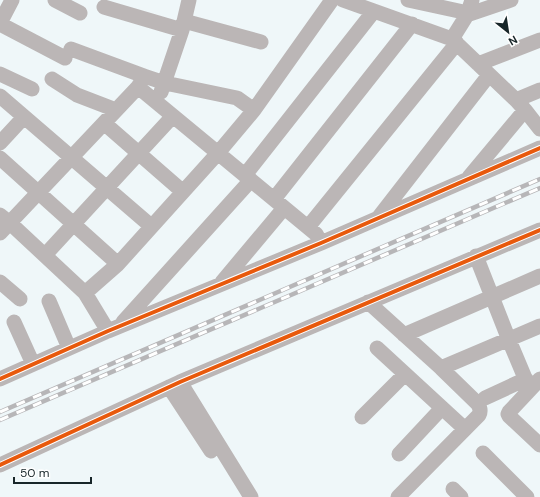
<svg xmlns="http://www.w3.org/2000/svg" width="540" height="497" viewBox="0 0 540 497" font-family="'DM Sans',sans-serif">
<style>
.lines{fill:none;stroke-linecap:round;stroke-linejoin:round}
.minor{stroke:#bbb6b6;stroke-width:15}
.rail-casing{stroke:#b7b6b8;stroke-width:4.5}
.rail{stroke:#fff;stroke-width:3;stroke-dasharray:9;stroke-linecap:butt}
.cycleway-casing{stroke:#fff;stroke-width:6}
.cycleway{stroke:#e8590c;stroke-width:4}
</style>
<rect width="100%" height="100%" fill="#eff7f9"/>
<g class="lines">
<!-- minor -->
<path class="minor" d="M55 0 80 13
M343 0 452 39 516 100 525 110 540 129
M408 0 468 13
M104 7 182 30
M467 15 511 0
M184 21 261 42
M0 23 12 0
M0 24 65 58
M452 39 467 15 472 0
M71 49 144 76
M478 64 540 40
M0 74 32 89
M52 79 77 95 116 110
M138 87 316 234 321 243
M161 92 182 30 189 0
M0 96 151 226
M516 100 540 90
M104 123 182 191
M0 143 24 117
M0 158 118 264
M245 175 374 11
M469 177 525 110
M274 199 412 24
M0 215 10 223 85 293 108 331
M378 218 489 75
M308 227 457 43
M0 233 138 87 144 76 165 83 237 98 254 110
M45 255 173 116
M476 256 509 340 530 390
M0 282 20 299
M222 282 284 208
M85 293 118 264 218 153 254 110 332 0
M49 301 69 348
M368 302 441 368 477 403C480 407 481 411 479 415L398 497
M14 322 33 364
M123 322 251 180
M404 335 540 276
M377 348 465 429
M441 368 540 326
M0 379 108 331 321 243 540 148
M540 379 509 412 508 414 509 416 540 445
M180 382 251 497
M169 387 211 451
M485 398 526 379
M362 417 405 374
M483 453 527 497
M399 454 442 408
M0 465 180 382 540 230
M453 489 461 497"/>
<!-- rail casing -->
<g class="rail-casing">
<path id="rail" d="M0 412 540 179
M0 420 540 188"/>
</g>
<!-- rail -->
<use href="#rail" class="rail"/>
<!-- cycleway casing -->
<g class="cycleway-casing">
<path id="cycleway" d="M0 379 108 331 321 243 540 148
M0 465 180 382 540 230"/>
</g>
<!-- cycleway -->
<use href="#cycleway" class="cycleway"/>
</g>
<!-- north arrow -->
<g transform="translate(508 32) rotate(150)" stroke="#ffffff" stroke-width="3" paint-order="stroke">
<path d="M0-3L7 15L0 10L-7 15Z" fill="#182629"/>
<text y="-6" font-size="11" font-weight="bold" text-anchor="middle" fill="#182629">N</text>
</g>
<!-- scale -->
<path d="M14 477v6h77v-6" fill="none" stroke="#182629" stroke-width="2"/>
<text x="20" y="477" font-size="12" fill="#182629" stroke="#ffffff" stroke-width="3" paint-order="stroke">50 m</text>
</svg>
